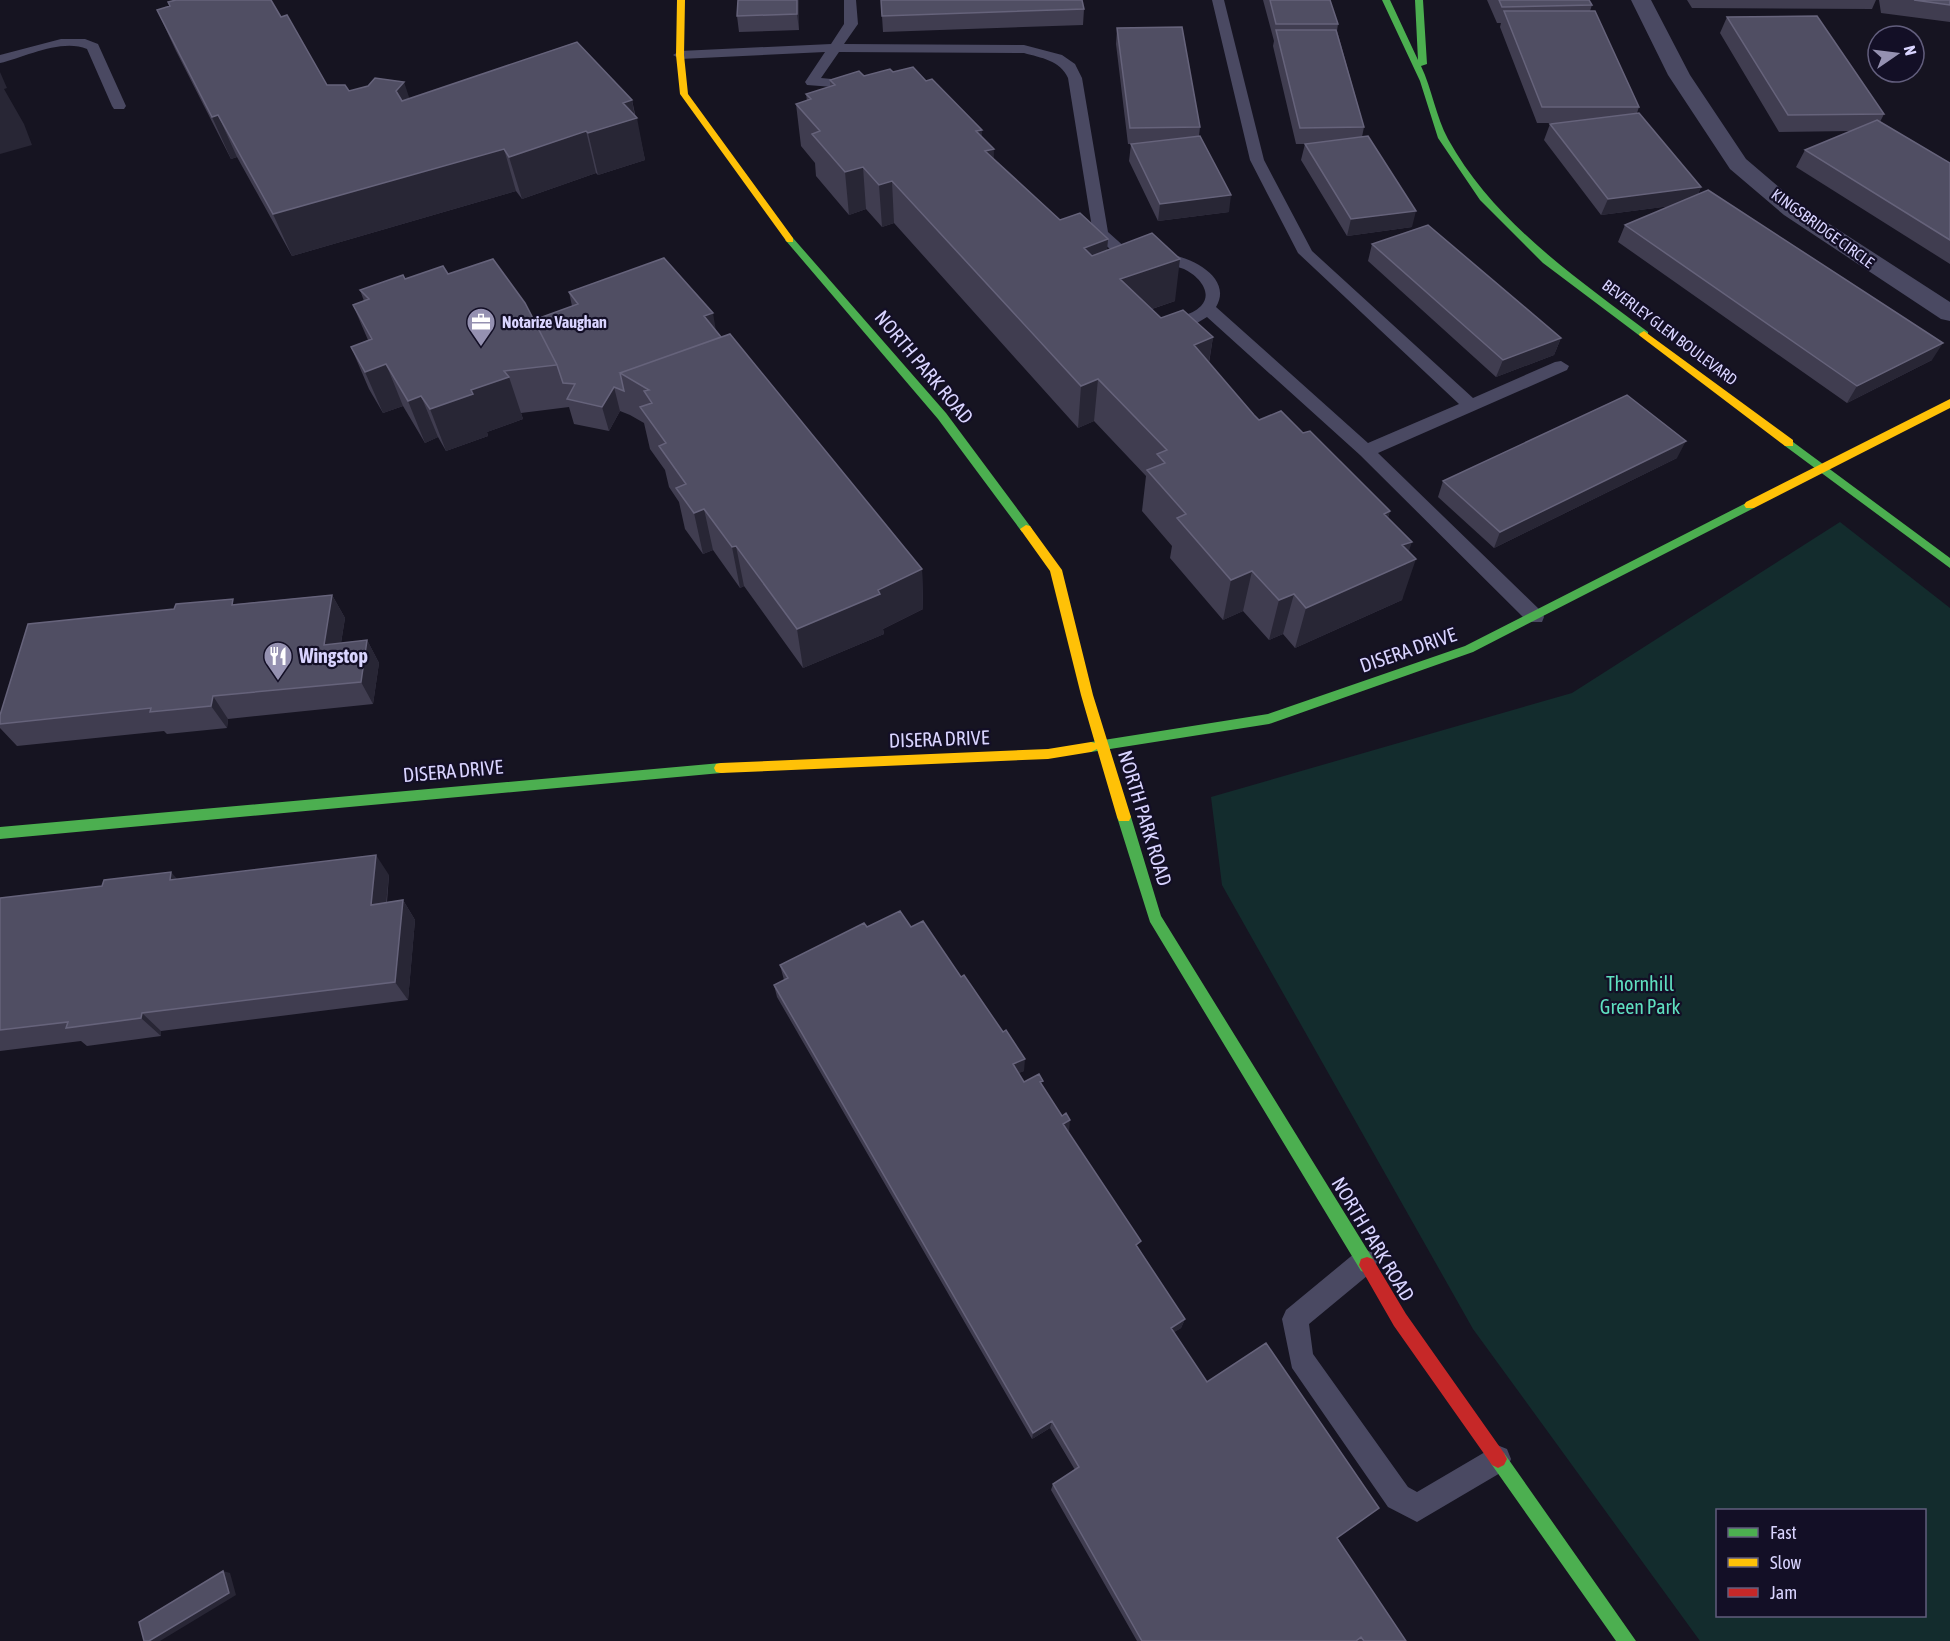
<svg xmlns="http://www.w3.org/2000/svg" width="1950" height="1641" viewBox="0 0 1950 1641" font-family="'Asap Condensed',sans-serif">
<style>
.green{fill:#132c2d;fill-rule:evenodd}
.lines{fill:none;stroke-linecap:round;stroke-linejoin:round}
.lane{fill:#4a4962;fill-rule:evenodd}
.street{fill:#4a4962;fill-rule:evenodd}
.fast{fill:#4caf50;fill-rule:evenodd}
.slow{fill:#ffc107;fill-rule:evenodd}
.jam{fill:#c62828;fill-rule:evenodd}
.wall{fill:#403d50}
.shaded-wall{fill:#282635}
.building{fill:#504e63;stroke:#66637b;stroke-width:1.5}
.labels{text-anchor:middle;stroke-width:4.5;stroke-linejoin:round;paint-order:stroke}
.far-street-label{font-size:16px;fill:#d9d4ff;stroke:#130f26}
.far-poi-label{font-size:16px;font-weight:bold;fill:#d9d4ff;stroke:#130f26;text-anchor:start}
.street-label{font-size:20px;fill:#d9d4ff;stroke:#130f26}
.poi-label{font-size:20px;font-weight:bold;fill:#d9d4ff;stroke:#130f26;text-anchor:start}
.park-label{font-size:20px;fill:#5fe0c0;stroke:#130f26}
</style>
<rect width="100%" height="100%" fill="#161421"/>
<!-- green -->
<path class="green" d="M1840 522 1950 608V1641H1700L1473 1329 1222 885 1211 797 1572 693ZM1924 1510V1616H1718V1510Z"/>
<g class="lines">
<!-- lane -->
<path class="lane" d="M844 0H856L858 24 844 44 1024 45 1062 55 1075 64 1082 78 1108 232 1137 258 1140 261 1137 264H1127L1093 234 1068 78C1060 60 1041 58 1024 53L839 52 821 78 864 82V88L859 89 807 85 805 82 825 52 680 59 673 55 680 51 831 44 844 24Z
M1212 0H1224L1264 160 1312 251 1473 398 1555 362 1561 361 1569 366 1567 370 1378 453 1542 612 1544 617 1542 622H1528L1360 455 1207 317 1197 323 1167 330 1159 325 1161 321C1174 318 1191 316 1201 306 1214 292 1197 275 1184 269 1172 264 1159 265 1147 261L1144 258C1158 242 1239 269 1216 307L1368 443 1459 404 1298 253 1250 160Z
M61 39H85L98 44 126 106 124 109H114L112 106 87 49C62 38 25 57 0 63V55Z
M1364 1249 1373 1253 1377 1262 1373 1271 1309 1324 1313 1354 1408 1487 1417 1492 1497 1445 1507 1449 1511 1459 1507 1469 1417 1522 1388 1507 1292 1368 1282 1319 1286 1310 1355 1253Z"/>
<!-- street -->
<path class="street" d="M1631 0H1651L1690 75 1746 159 1800 205 1950 302V321L1941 319 1784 215 1730 169 1668 75Z"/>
<!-- fast -->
<path class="fast" d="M1382 0H1390L1418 60 1415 0H1423L1427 64 1421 66C1432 89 1436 117 1448 139 1494 222 1574 276 1648 332V336H1640L1543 263 1480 200 1438 138 1420 81Z
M790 237 793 238 946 413 1030 526 1032 529 1030 532H1022L938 419 787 242 785 240Z
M1789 439 1950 558V568L1785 446 1783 443Z
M1750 501 1754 502V508L1473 652 1269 724 1091 752 1084 747 1091 742 1268 714 1465 646Z
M721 763 726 764 728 768 726 772 721 773 0 839V827Z
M1124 811 1129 813 1131 817 1161 916 1373 1259 1375 1265 1373 1271 1367 1273 1361 1271 1150 922 1117 817 1119 813Z
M1498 1450 1504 1453 1636 1641H1616L1492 1465 1489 1459 1492 1453Z"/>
<!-- slow -->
<path class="slow" d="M677 0H685L684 55 688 94 793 238V242H787L680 94 676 55Z
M1644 331 1793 440V446H1785L1640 336 1639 334Z
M1950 399V408L1754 508H1746L1744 505 1746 502Z
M1026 525 1030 526 1062 570 1093 695 1131 817 1129 821H1119L1117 817 1097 749 1091 752 1048 759 721 773 716 772 714 768 716 764 721 763 1048 749 1091 742 1095 743 1081 695 1050 571 1020 529Z"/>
<!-- jam -->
<path class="jam" d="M1367 1257 1373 1259 1406 1314 1504 1453 1507 1459 1504 1465 1498 1468 1492 1465 1394 1326 1359 1265 1361 1259Z"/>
</g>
<!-- wall -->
<path class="wall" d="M799 0V30L739 32 737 16Z
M881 0 1084 9 1083 25 883 32Z
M1263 0H1330L1338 24 1337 31 1364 127 1362 137 1412 227 1347 236 1301 160 1305 144H1296L1273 46 1274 41Z
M1487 0H1589L1592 5 1590 11 1639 107 1637 113 1701 187 1698 194 1932 360 1847 403 1618 242 1625 225 1670 206 1601 215 1544 140 1550 124 1553 123H1537L1500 27 1501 23H1497Z
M1687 0H1876L1872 9 1692 8Z
M1879 0H1950V22L1881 13Z
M157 10 281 17 327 85 349 91 368 86 409 98 632 100 645 160 598 175 596 173 522 199 516 191 292 256 237 157 231 159 176 51Z
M1727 17 1884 114 1880 122 1950 163V264L1796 167 1805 150 1851 131 1779 132 1720 33Z
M1117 28 1200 127 1199 136 1229 212 1158 221 1129 161 1131 144H1133H1128L1116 44Z
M893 72 981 136 994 159 1060 220 1108 239 1107 250 1175 301 1152 309 1161 318 1213 337 1209 363 1259 420 1303 433 1390 511 1388 517 1408 552 1402 600 1295 648 1283 634 1269 640 1243 611 1223 620 1170 558 1172 546 1142 511 1146 476 1094 421 1078 428 894 223 882 227 866 209 849 215 816 176 815 163 801 146 796 104 807 101 806 94 830 87V80Z
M1372 244 1561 338 1554 355 1496 377 1368 261Z
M448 274 534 320 572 306 569 292 716 332 922 569 923 609 883 629 884 634 803 668 744 586 740 588 713 550 703 554 685 529 679 502 669 487 665 470 650 449 644 423 630 415 620 411 609 431 574 424 569 407 521 413 523 419 487 432 488 436 446 451 438 437 425 443 403 406 383 413 369 389 351 347 368 340 353 305 364 301 360 290Z
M1677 458 1494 548 1438 497 1443 481Z
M332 595 345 618 341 643 367 640 379 663 373 704 228 719 227 728 167 734 164 731 17 746 0 728V715L236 604Z
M389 875 387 902 403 900 415 920 408 1000 161 1031V1036L87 1046 81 1041 0 1051V898L177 879Z
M867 927H911L1024 1071 1018 1073 1024 1082 1042 1085 1068 1132 1138 1249 1185 1319 1181 1328 1174 1332 1207 1382 1337 1538 1406 1641H1137L1051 1490 1053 1484 1075 1470 1050 1428 1032 1439 777 997 774 985 784 980 780 965Z"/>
<!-- shaded-wall -->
<path class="shaded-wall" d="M797 0H799V30L797 14Z
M0 72 7 88 4 89 24 124 32 145 0 154Z
M404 82 418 124 396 91Z
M632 100 635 118H637L645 160 598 175 588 133 623 103Z
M218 115 237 157 231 159 212 117Z
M982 130 981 172 976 131Z
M586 131 596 173 522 199 509 157Z
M504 149 516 191 292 256 273 214Z
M994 149 993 191 985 151Z
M863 167 866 209 849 215 845 172Z
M892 181 894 223 882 227 879 185Z
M1701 187 1694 203 1601 215 1608 199Z
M1231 195 1229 212 1158 221 1160 204Z
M1416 211 1412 227 1347 236 1351 219Z
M1108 239 1104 281 1084 248Z
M1180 259 1175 301 1116 321 1120 279Z
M713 313 717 337 704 316Z
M1213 337 1206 379 1194 345Z
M1561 338 1554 355 1496 377 1503 360Z
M1943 343 1932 360 1847 403 1857 386Z
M386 364 403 406 383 413 365 372Z
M509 377 523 419 487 432 488 436 446 451 430 409 471 390Z
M1098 379 1094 421 1078 428 1081 386Z
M614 387 620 411 609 431 602 407Z
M421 396 438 437 425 443 408 401Z
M1686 441 1677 458 1494 548 1500 532Z
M704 509 713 550 703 554 694 513Z
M1390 511 1377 552 1384 514Z
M1412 542 1404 565 1416 559 1402 600 1295 648 1306 608 1402 545Z
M736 546 744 586 740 588 732 547Z
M922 569 923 609 883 629 884 634 803 668 797 629Z
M1252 571 1243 611 1223 620 1231 580Z
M1294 594 1283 634 1269 640 1279 600Z
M332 595 345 618 337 667 324 645Z
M367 640 379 663 373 704 361 682Z
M213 696 228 719 227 728 211 706Z
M376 855 389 875 384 924 371 905Z
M171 872 189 892 170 880Z
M403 900 415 920 408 1000 395 982Z
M142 1013 161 1031V1036L141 1018Z
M1025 1059 1024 1071 1012 1076 1013 1064Z
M1070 1120 1069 1132 1063 1124Z
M1185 1319 1181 1328 1168 1336 1171 1328Z
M1052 1421 1050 1428 1032 1439 1033 1433Z
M223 1571 230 1573 236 1595 160 1641H149Z"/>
<!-- building -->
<path class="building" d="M176 0H271L281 17 287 15 327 85H345L349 91 368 86 375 78 404 82 396 91 402 101 577 42 632 100 623 103 637 118 588 133 586 131 509 157 504 149 273 214 218 115 212 117 157 10 170 6 168 2Z
M738 0H797V14L737 16Z
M881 0H1082L1084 9 882 16Z
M1270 0H1330L1338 24H1276Z
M1499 0H1589L1592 5 1502 7Z
M1914 0H1950V5Z
M1504 11H1595L1639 107H1542Z
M1817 16 1884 114 1788 115 1727 17Z
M1182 27 1200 127 1130 128 1117 28Z
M1276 30H1336L1364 127 1300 128Z
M913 67 926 81 932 79 982 130 976 131 994 149 985 151 1060 220 1080 213 1108 239 1084 248 1092 256 1152 233 1180 259 1120 279 1161 318 1183 310 1213 337 1194 345 1254 415 1259 420 1281 411 1303 433 1310 431 1390 511 1384 514 1412 542 1402 545 1416 559 1306 608 1294 594 1279 600 1252 571 1231 580 1177 518 1186 514 1147 470 1165 463 1157 454 1167 450 1098 379 1081 386 892 181 879 185 863 167 845 172 812 134 820 131 796 104 811 99 806 94 835 85 830 80 859 71 864 76 890 69 893 72Z
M1639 113 1701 187 1608 199 1550 124Z
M1877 120 1950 163V240L1805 150Z
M1200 136 1231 195 1160 204 1131 144Z
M1368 136 1416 211 1351 219 1305 144Z
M1708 190 1943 343 1857 386 1625 225Z
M1428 225 1561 338 1503 360 1372 244Z
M664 258 713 313 704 316 721 337 620 373 624 391 614 387 602 407 567 399 575 384 563 383 557 365 534 320 578 304 569 292Z
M493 259 525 303 557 365 504 371 509 377 471 390 473 394 430 409 421 396 408 401 386 364 365 372 351 347 372 339 353 305 369 299 360 290 403 275 405 279 443 266 448 274Z
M730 334 922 569 878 590 880 594 797 629 736 546 732 547 704 509 694 513 676 488 686 484 659 446 666 443 640 407 652 403 644 391 649 390 620 373Z
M1627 395 1686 441 1500 532 1443 481Z
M332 595 324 645 367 640 361 682 213 696 211 706 150 712 151 708 0 724V715L28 624 174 609 176 604 233 599 232 605Z
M376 855 371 905 403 900 395 982 142 1013 141 1018 66 1028 68 1022 0 1030V898L102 886 104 880 171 872 170 880Z
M900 911 911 927 923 921 961 977 964 975 1003 1032 1006 1030 1025 1059 1013 1064 1024 1082 1039 1074 1043 1081 1040 1082 1062 1116 1066 1113 1070 1120 1063 1124 1141 1241 1136 1245 1185 1319 1171 1328 1207 1382 1266 1343 1379 1508 1337 1538 1406 1641H1364L1361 1637 1356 1641H1142L1053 1484 1079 1467 1052 1421 1033 1433 774 985 788 978 780 965 864 923 867 927Z
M223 1571 229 1593 149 1641H144L139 1622Z"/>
<!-- icons -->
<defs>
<g id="office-pin" transform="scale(1.5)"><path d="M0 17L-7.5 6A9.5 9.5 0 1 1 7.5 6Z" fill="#9591b1" stroke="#130f26"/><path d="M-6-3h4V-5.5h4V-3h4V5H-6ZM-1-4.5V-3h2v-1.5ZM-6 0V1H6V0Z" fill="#fff"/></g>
<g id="restaurant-pin" transform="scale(1.5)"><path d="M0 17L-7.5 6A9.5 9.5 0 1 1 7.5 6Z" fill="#9591b1" stroke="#130f26"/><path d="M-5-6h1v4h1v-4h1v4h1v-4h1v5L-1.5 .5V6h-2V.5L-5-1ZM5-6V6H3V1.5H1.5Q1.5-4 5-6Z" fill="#fff"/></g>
</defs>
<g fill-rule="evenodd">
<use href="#office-pin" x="481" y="322"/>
<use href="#restaurant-pin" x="278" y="656"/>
</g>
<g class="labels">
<!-- far-street labels -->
<g class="far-street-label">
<text transform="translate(1823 228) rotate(36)" y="6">KINGSBRIDGE CIRCLE</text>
<text transform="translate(1670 332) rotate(37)" y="6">BEVERLEY GLEN BOULEVARD</text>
</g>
<!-- far-poi labels -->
<g class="far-poi-label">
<text x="502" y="328">Notarize Vaughan</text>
</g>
<!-- street labels -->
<g class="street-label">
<text transform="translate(924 367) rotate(50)" y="7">NORTH PARK ROAD</text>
<text transform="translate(1408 650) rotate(-19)" y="7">DISERA DRIVE</text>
<text transform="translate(939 739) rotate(-2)" y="7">DISERA DRIVE</text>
<text transform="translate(453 771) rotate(-5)" y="7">DISERA DRIVE</text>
<text transform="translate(1145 818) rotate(73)" y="7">NORTH PARK ROAD</text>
<text transform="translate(1373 1239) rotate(59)" y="7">NORTH PARK ROAD</text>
</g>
<!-- poi labels -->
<g class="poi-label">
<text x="299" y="663">Wingstop</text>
</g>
<!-- park labels -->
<g class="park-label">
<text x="1640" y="991">Thornhill<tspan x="1640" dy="23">Green Park</tspan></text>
</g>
</g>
<!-- legend -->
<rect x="1716" y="1509" width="210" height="108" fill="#130f26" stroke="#625e7d" stroke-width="1.5"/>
<rect x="1728" y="1528" width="30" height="9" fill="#4caf50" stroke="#625e7d" stroke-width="1.5"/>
<text x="1770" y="1539" font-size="18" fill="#d9d4ff">Fast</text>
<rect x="1728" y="1558" width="30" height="9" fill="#ffc107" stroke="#625e7d" stroke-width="1.5"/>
<text x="1770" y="1569" font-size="18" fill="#d9d4ff">Slow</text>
<rect x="1728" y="1588" width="30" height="9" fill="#c62828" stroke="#625e7d" stroke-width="1.5"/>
<text x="1770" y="1599" font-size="18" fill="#d9d4ff">Jam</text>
<!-- north arrow -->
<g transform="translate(1896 54) rotate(76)"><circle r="28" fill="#130f26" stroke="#625e7d" stroke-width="1.5"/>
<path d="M0-4.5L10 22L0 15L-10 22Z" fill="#9591b1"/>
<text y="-9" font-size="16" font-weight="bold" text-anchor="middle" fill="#d9d4ff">N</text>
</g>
</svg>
